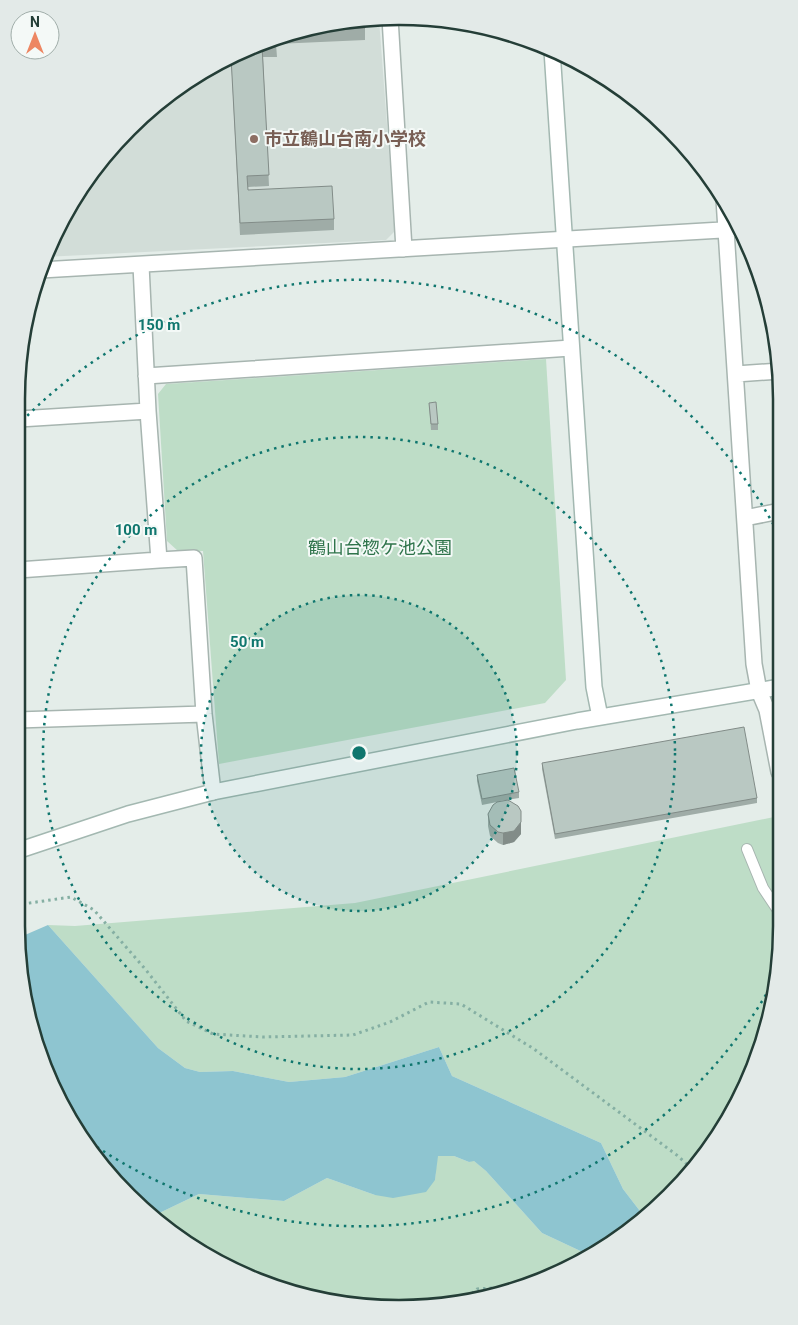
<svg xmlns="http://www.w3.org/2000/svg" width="798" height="1325" viewBox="0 0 798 1325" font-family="Roboto,'Noto Sans JP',sans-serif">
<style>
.built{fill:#d2ddd8}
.green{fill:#beddc7}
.water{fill:#8ec5d0}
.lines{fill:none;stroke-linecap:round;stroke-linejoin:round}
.lane-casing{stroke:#a7b5b0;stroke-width:12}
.street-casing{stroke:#a7b5b0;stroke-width:18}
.secondary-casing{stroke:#a3b8b1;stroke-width:18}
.path{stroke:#85afa3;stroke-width:3;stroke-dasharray:2.5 4;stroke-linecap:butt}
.lane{stroke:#fff;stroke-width:10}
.street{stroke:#fff;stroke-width:15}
.secondary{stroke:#fff;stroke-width:15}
.wall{fill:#9faca7}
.shaded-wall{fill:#828c88}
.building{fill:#b9c8c2;stroke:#828c88}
.ring{fill:none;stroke:#0f766e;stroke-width:2.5;stroke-dasharray:2.5 5}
.education-dot{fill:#8d6e63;stroke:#f4f9f7;stroke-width:2}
.labels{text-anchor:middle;stroke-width:4;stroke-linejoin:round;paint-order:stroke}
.education-label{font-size:18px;font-weight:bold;fill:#785e54;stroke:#f4f9f7;text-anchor:start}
.park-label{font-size:18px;fill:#2f744b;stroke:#f4f9f7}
.rim{fill:none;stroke:#243e37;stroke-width:2.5}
.centre{fill:#0f766e;stroke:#f4f9f7;stroke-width:2.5}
.ring-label{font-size:15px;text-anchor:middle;font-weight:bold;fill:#0f766e;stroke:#f4f9f7;stroke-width:4;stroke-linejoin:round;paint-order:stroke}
</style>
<rect width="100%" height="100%" fill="#e4ede9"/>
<!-- built -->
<path class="built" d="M379 19 395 231 386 240 44 257 95 166 146 111 207 68 276 37 349 20Z"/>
<!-- green -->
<path class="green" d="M546 359 566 680 545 703 219 764 203 551H178L167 541 158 394 166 384Z
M779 816V976L753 1072 703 1159 643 1215 623 1189 601 1143 452 1076 439 1047 345 1077 289 1082 233 1071 200 1072 185 1068 158 1048 48 925 75 926 355 903Z
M437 1156H454L469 1162 473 1160 486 1171 542 1233 589 1255 522 1289 399 1309 276 1289 166 1230 153 1216 199 1194 284 1201 327 1178 375 1195 435 1180Z"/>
<!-- water -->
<path class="water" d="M48 925 158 1048 185 1068 200 1072 233 1071 289 1082 345 1077 439 1047 452 1076 601 1143 623 1189 643 1215 612 1244 589 1255 542 1233 486 1171 474 1161 469 1162 454 1156H438L435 1180 426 1192 393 1198 375 1195 327 1178 284 1201 199 1194 153 1216 95 1159 36 1049 18 938Z"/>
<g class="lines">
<!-- lane casing -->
<g class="lane-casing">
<path id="lane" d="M747 849 763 888 779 912"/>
</g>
<!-- street casing -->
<g class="street-casing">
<path id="street" d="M390 18 404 249
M724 199 754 664 759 691 767 710 779 772
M141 265 148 411 159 560 194 558 204 714 213 792
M41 270 739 229
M736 374 780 371
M146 376 571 348
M19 419 148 411
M745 518 780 511
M18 570 159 560
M17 720 204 714"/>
</g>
<!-- secondary casing -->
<g class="secondary-casing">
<path id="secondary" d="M552 50 594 687 600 717
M17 851 128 814 213 792 577 721 780 687"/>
</g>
<!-- path -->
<path class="path" d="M16 905 71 897 94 910 146 970 186 1021 213 1034 263 1037 353 1035 390 1022 429 1002 461 1004 534 1049 678 1156 692 1169
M467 1298 477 1289 506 1287 513 1290"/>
<!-- lane -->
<use href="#lane" class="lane"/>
<!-- street -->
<use href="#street" class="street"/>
<!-- secondary -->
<use href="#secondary" class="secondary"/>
</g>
<!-- wall -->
<path class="wall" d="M365 19V40L276 44 277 57H263L269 186 248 187V190L334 219V230L240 235 231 57 276 37 349 20Z
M429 403 438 424V430H431Z
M542 763 757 798V803L555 839 542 769Z
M477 775 519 792V798L500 801 521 834 514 842 503 845 498 843 490 836 488 826V814L497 802 482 805 477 781Z"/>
<!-- shaded-wall -->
<path class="shaded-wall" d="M521 822V834L514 842 503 845V833Z"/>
<!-- building -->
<path class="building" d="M365 19V28L297 32 349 20Z
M276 37 277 45 262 46 269 175 247 176 248 190 332 186 334 219 240 223 231 57Z
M436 402 438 424H431L429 403Z
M744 727 757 798 555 834 542 763Z
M514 768 519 792 482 799 477 775Z
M508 800 518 806 521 811V822L514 831 503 833 498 832 490 825 488 814 493 805 497 802Z"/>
<!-- distance rings -->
<circle cx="359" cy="753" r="158" fill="#0f766e" fill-opacity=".12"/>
<g class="ring">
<circle cx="359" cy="753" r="158"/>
<circle cx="359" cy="753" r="316"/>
<path d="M777 975A473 473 0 0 1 84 1138M22 421A473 473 0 0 1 779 535"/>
</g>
<!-- markers -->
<circle class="education-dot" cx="254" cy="139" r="5"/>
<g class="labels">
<!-- education labels -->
<g class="education-label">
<text x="264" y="145">市立鶴山台南小学校</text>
</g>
<!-- park labels -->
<g class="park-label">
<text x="380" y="554">鶴山台惣ケ池公園</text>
</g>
</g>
<!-- crop -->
<path d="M0 0H798V1325H0ZM399 25H399A374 374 0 0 1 773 399V926A374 374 0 0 1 399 1300H399A374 374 0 0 1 25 926V399A374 374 0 0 1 399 25Z" fill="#e3eae8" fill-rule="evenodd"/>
<path class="rim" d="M399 25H399A374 374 0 0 1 773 399V926A374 374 0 0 1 399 1300H399A374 374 0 0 1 25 926V399A374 374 0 0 1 399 25Z"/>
<circle cx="359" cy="753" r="8" class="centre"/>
<g class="ring-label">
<text x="159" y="330">150 m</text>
<text x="136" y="535">100 m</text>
<text x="247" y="647">50 m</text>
</g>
<!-- north arrow -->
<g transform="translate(35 35)"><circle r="24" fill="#f4f9f7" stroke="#a1aeaa"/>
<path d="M0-4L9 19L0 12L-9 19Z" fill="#ed8662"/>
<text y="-8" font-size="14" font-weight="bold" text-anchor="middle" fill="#243e37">N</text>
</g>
</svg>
